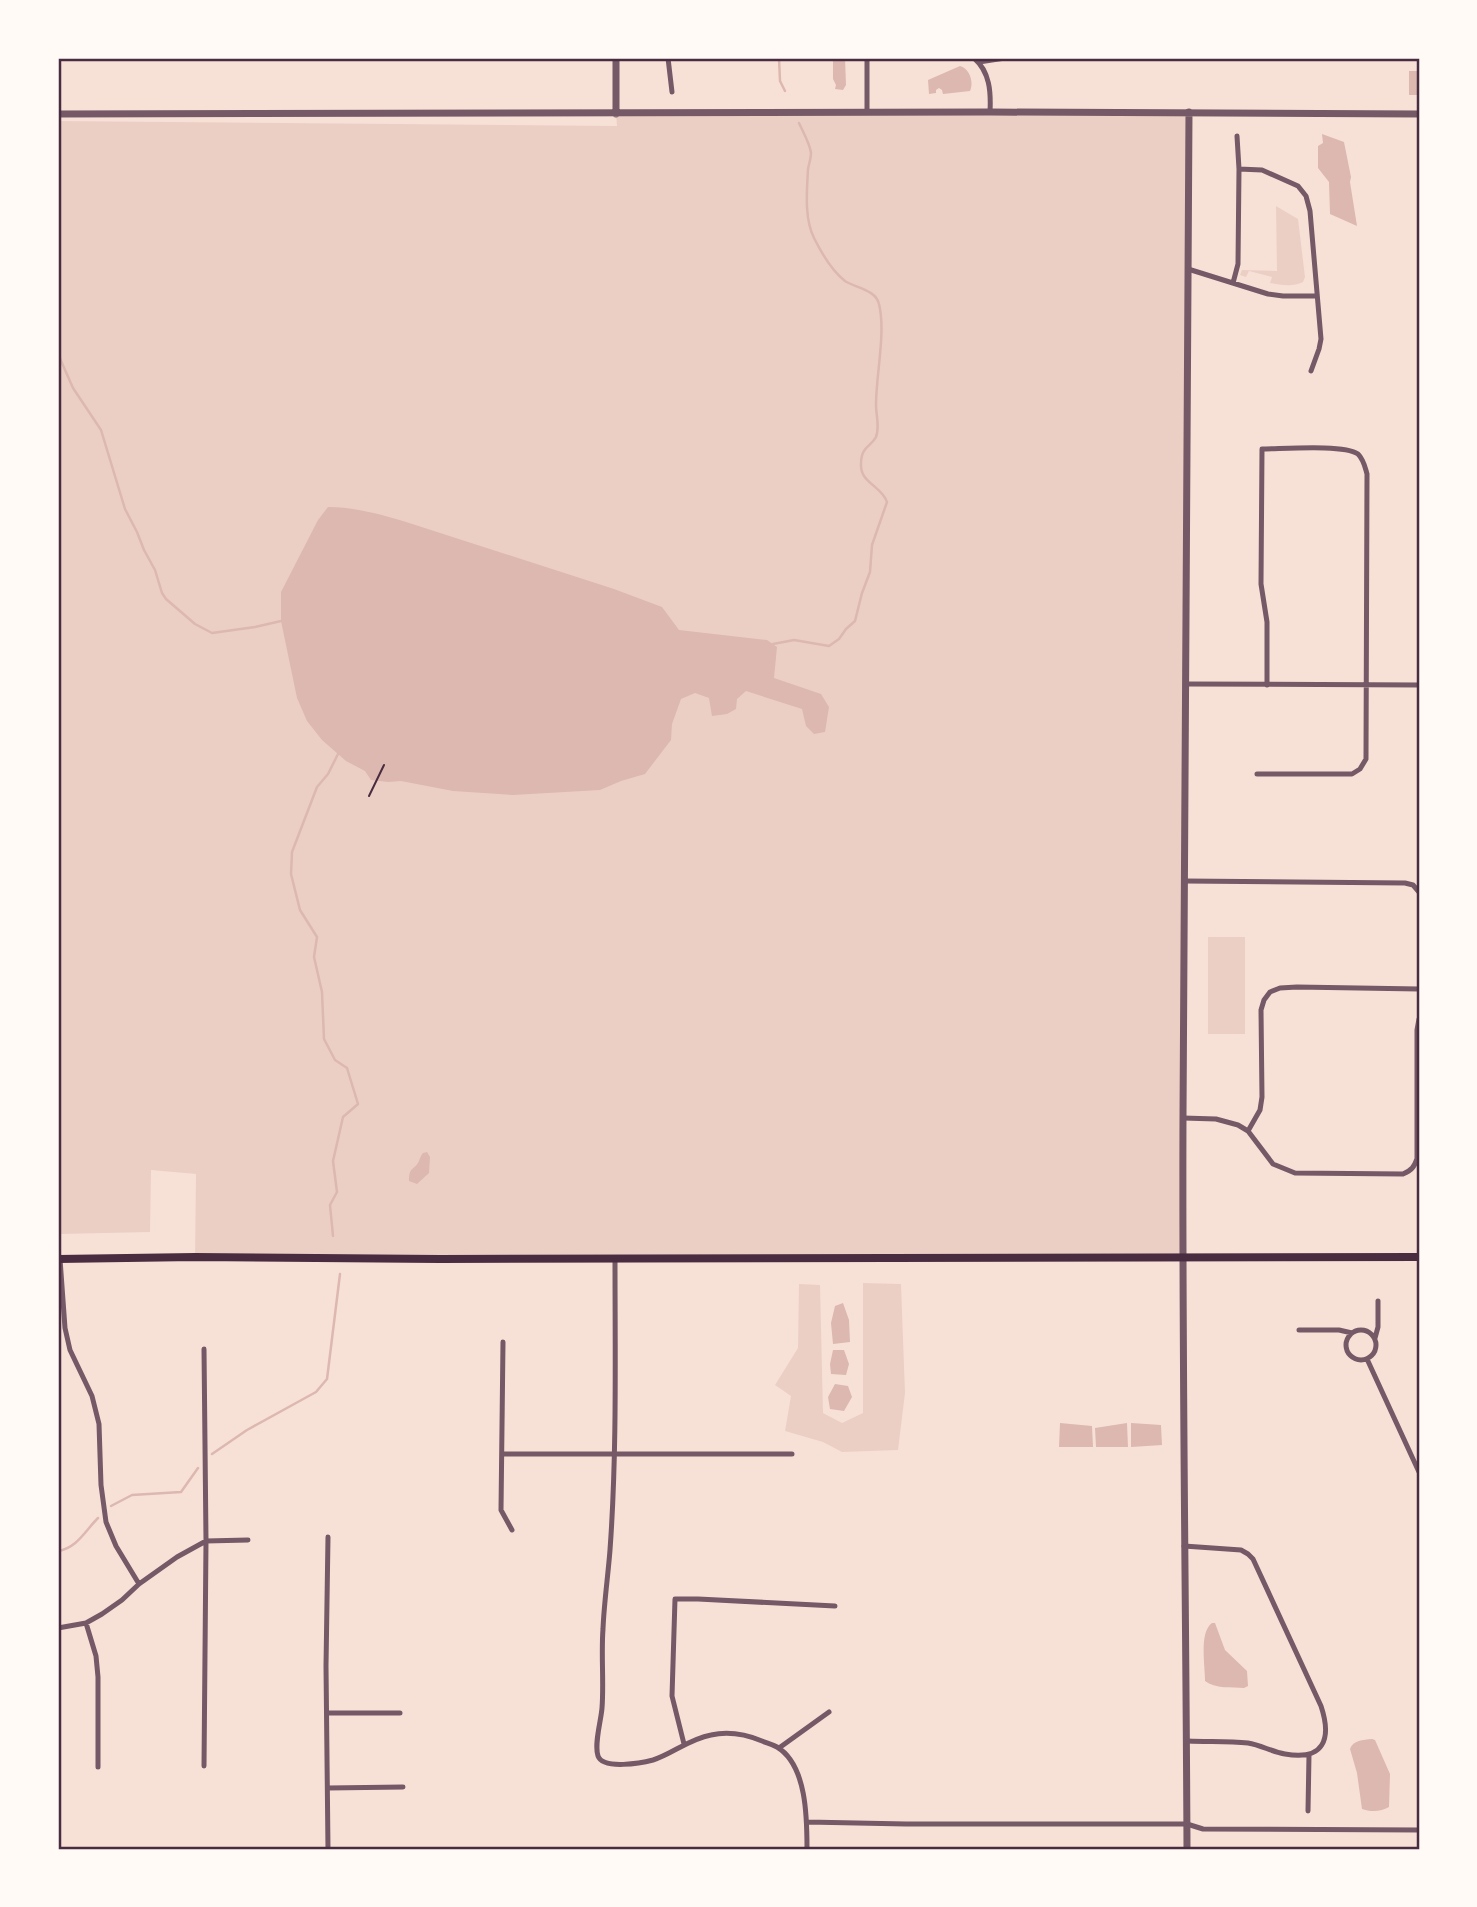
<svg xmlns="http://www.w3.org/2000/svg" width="1477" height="1907" viewBox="0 0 1477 1907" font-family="'Sofia Sans Condensed',sans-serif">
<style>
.green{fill:#ebcfc5}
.water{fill:#dcb8b0}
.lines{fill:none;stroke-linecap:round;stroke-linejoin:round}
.stream{stroke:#dcb8b0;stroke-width:2.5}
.path{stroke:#4a2c40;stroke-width:2}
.minor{stroke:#755966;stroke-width:5}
.tertiary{stroke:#755966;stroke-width:7}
.secondary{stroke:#4a2c40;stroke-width:8}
.neatline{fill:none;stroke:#4a2c40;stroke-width:2.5}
</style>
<rect width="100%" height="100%" fill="#f7e1d7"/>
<!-- green -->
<path class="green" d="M1189 112 1184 1257H195L196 1174 151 1170 150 1232 61 1234 58 1202V121L617 126 616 114Z
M1276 206 1298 219 1305 277 1303 282C1293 287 1281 285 1270 283L1272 277 1249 271 1246 277 1240 275 1242 270 1277 271Z
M1208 937H1245V1034H1208Z
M863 1283 901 1284 905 1393 898 1450 842 1452 823 1442 785 1431 791 1396 775 1385 798 1348 799 1284 820 1285 823 1413 842 1423 863 1413Z"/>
<!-- water -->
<path class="water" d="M833 58H845L846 85 843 90 835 89 836 85 833 79Z
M960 66C970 69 974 82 970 91L943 94 942 90 939 88 936 90V93L929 94 928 80Z
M1409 71H1419V95H1409Z
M1322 134 1344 142 1351 177 1350 182 1357 226 1330 214 1329 182 1318 168V146L1323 143Z
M328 507C354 507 379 514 403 521L614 589 662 607 679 630 767 640 777 647 774 678 821 694 829 707 825 732 814 734 806 726 802 709 746 691 737 699 736 709 727 714 712 716 709 698 695 693 681 699 672 724 671 740 645 774 621 781 600 790 513 795 453 791 401 781 388 782 371 780 365 771 346 761 322 740 307 721 297 698 281 621V592L318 520Z
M427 1152 430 1157 429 1173 417 1184 409 1181C409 1166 414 1171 419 1161 420 1158 421 1155 423 1153Z
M843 1303 849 1320 850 1342 833 1344 831 1323 835 1306Z
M833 1350H844L849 1364 846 1375 831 1374 830 1364Z
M835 1384 848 1386 852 1397 844 1411 830 1409 828 1397Z
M1060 1423 1092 1426 1093 1447H1059Z
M1127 1423 1128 1447H1096L1095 1428Z
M1131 1423 1161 1425 1162 1445 1131 1447Z
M1212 1623H1215L1225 1650 1247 1671 1248 1686 1244 1688C1232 1687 1215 1689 1205 1681 1205 1665 1199 1632 1212 1623Z
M1372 1739 1375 1740 1390 1774 1389 1807C1381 1812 1370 1812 1362 1809L1357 1773 1350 1749C1353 1740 1363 1740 1372 1739Z"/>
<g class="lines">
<!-- stream -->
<path class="stream" d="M779 58 780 81 785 91
M58 354 73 388 101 430 125 509 137 532 144 550 155 570 162 593 166 599 195 624 212 633 255 627 281 621
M773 644 794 640 829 646 839 639 846 629 855 621 862 593 870 572 872 545 887 502C882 486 860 483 861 464 861 446 871 447 876 437 880 427 876 415 876 405 876 375 886 332 879 304 876 290 856 288 845 281 832 271 821 252 814 238 804 218 807 190 808 169 809 164 811 158 811 153 810 144 803 132 799 123
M333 1236 330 1205 337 1192 333 1161 343 1117 358 1104 347 1068 335 1060 324 1039 322 992 314 957 317 937 300 910 291 874 292 852 317 787 328 774 338 754
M212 1454 247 1430 316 1392 327 1379 340 1274
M111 1506 132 1495 181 1492 198 1468
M58 1551C77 1548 85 1531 98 1518"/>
<!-- path -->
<path class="path" d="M369 796 384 765"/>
<!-- minor -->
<path class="minor" d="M668 58 672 92
M867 58V112
M974 58C990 72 991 92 990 112
M979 62 1005 58
M1239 169 1262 170 1298 186 1306 196 1310 211 1321 339 1319 349 1311 371
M1188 269 1268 294 1283 296H1317
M1233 283 1238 264 1239 169 1237 136
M1186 684 1419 685
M1257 774H1352L1360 769 1366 759 1367 474C1365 467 1364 460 1358 454 1344 444 1282 449 1262 449L1261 584 1267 622V685
M1185 881 1405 883 1413 885 1419 892
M1183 1118 1216 1119 1238 1125 1248 1131 1273 1164 1295 1173 1403 1174C1412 1170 1414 1167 1417 1159V1030L1419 1019
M1248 1131 1260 1110 1262 1097 1261 1010 1264 1000 1270 992 1280 988 1297 987 1419 989
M60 1259 65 1328 70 1350 92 1396 99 1424 101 1485 106 1522 116 1546 139 1584
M615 1259C615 1355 617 1453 610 1550 608 1576 604 1603 603 1629 601 1655 604 1682 602 1708 601 1721 594 1744 598 1756 603 1770 642 1763 653 1760 672 1754 689 1739 711 1735 729 1731 745 1734 762 1741 767 1743 772 1744 777 1747 807 1765 807 1819 807 1849
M1346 1345a15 15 0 1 1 30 0a15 15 0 1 1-30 0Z
M1299 1330H1339L1352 1333
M1375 1338 1378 1327V1301
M503 1342 501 1510 512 1530
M1367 1359 1419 1472
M502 1454H792
M328 1537 326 1666 328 1849
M1184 1546 1241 1550 1248 1554 1253 1559 1321 1706C1332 1739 1324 1761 1285 1754 1272 1752 1261 1745 1248 1743 1228 1741 1207 1742 1188 1741
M86 1623 96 1656 98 1677V1767
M58 1628 86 1623 102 1614 122 1600 139 1584 177 1557 206 1541 248 1540
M327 1713H400
M684 1744 672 1696 675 1599H698L835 1606
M779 1748 829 1712
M204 1766 206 1541 204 1349
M328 1788 403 1787
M1308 1811 1309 1755
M807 1822 906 1824H1187L1203 1829 1419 1830"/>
<!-- tertiary -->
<path class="tertiary" d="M616 58V114
M58 114 990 112 1419 114
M1187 1849C1186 1605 1182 1361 1183 1116 1184 782 1187 447 1189 112"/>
<!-- secondary -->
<path class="secondary" d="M58 1259 195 1257 440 1259 1419 1257"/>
</g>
<!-- border -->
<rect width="1477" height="1907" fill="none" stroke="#fffaf5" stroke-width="119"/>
<rect x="60" y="60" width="1358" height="1788" class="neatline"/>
</svg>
